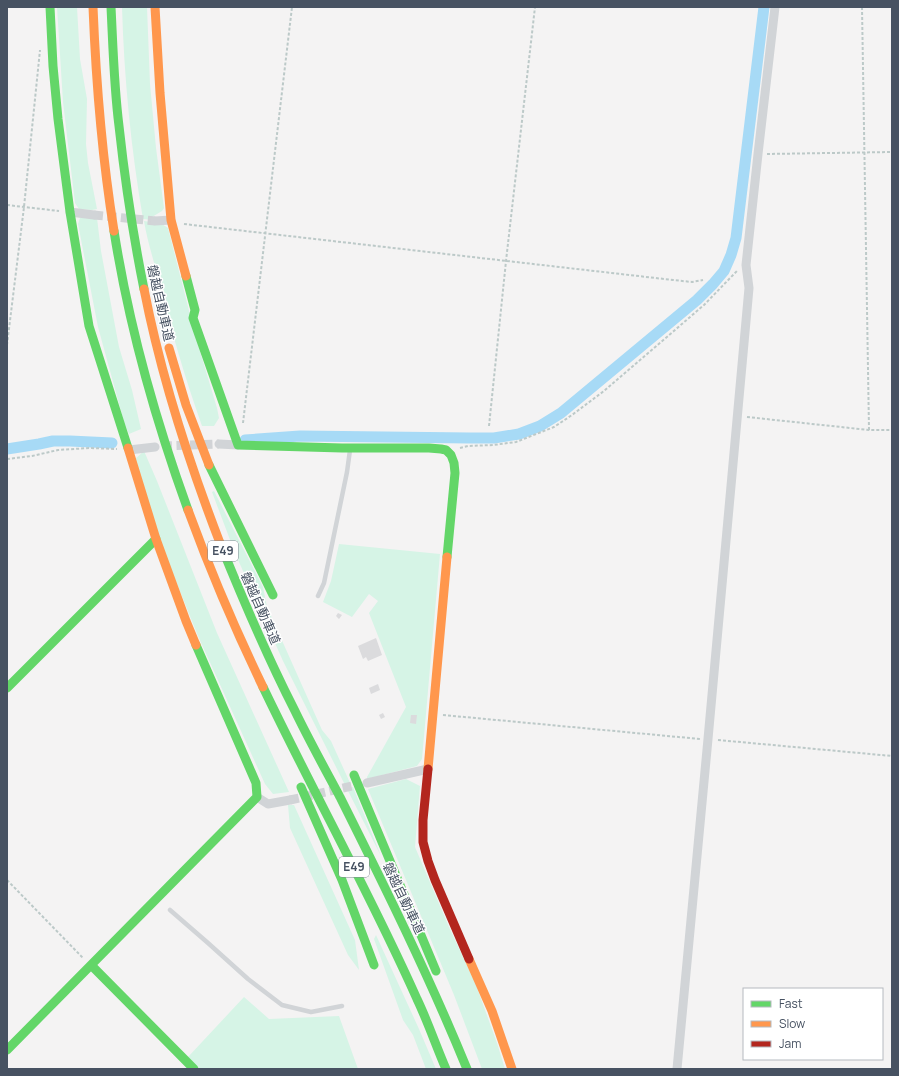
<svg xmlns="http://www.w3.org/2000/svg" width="899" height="1076" viewBox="0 0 899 1076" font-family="Manrope,'Noto Sans JP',sans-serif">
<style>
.green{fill:#d6f4e6}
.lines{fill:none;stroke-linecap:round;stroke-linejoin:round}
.canal{stroke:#a7daf6;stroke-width:11}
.building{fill:#dbdbdd}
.street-tunnel{stroke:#d1d3d6;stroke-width:9;stroke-dasharray:9 4.5;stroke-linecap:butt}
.path{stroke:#bcc9c8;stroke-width:2;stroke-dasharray:3 2;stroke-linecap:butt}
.lane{stroke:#d1d4d7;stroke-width:4.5}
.street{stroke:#d1d4d7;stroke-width:9}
.fast{stroke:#63d668;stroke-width:9}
.slow{stroke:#ff974d;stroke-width:9}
.jam{stroke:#b3261e;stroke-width:9}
.labels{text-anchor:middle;stroke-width:3;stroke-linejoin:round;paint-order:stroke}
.shield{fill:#fff;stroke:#7e8691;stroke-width:1}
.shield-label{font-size:12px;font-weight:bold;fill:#475262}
.street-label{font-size:13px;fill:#475262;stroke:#fff}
</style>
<rect width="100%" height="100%" fill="#f4f3f3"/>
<!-- green -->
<path class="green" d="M57 7H77L80 59 87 99 86 144 88 163 97 209 92 210 79 209 75 203 63 102Z
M122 7H147L150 84 156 148 164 208 162 211 152 217 153 220 143 219C131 149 124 78 122 7Z
M80 218H97L101 251 119 347 132 390 141 429 129 434 124 422 98 327 78 224Z
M144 221 162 224 168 228 196 338 217 408 219 418 214 426H202C185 378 170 327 158 277 153 258 147 240 144 221Z
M144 451 157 481 217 633 289 792 273 794 265 784 198 636 140 492 135 459Z
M214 491 263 587 267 607 322 730 331 741 351 785 346 787 283 661 235 553 212 492Z
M339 544 440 554 422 759 417 766 367 779V777L406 707 369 613 378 601 369 594 352 617 323 602 331 581Z
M406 779 420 786 415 847 449 927 476 985 497 1043 505 1069H482L454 995 368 789Z
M353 787 381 856 347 789Z
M288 805H294L355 940 359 970 348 955 290 828Z
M376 935 419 1029 436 1069H426L413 1035 403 1020 374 939Z
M244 997 269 1019 339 1016 358 1069H200L188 1057Z"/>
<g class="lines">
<!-- canal -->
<path class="canal" d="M245 440 300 436 470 438H494L519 434 540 426 561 413 697 300 713 284 724 271 731 255 736 238 764 7
M7 449 39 444 53 441H70L112 443"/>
</g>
<!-- building -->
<path class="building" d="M338 613 342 615 339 619 336 616Z
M376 638 382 655 368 661 366 657 363 659 358 646Z
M378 684 380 690 371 694 369 688Z
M383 713 385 717 381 719 379 715Z
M411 715H417L416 724 410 723Z"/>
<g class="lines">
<!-- street-tunnel -->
<path class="street-tunnel" d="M94 215 155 221
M163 446 219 444
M290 800 361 784"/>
<!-- path -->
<path class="path" d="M862 7 869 430
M767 154 892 152
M7 205 59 211
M184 224 673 280 692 282 703 280
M7 345 24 207 40 50
M747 417 869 430H892
M243 423 292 7
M489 426 506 261 535 7
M460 448 468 446 493 445 516 442 554 427 572 415 604 391 704 305 734 274 737 271
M7 459 32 456 58 450 89 448 117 449
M443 715 700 739
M718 740 892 756
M7 880 83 958"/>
<!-- lane -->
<path class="lane" d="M318 596 324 583 347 472 350 450
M170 910 208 943 248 979 282 1005 311 1012 342 1006"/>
<!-- street -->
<path class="street" d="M70 212 94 215
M155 221 171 220
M219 444 238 445
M129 450 155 447
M367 783 428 769
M257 797 268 804 290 800
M677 1069 708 739 749 288 746 265 758 154 775 7"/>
<!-- fast -->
<path class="fast" d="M50 7 53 66 58 119 70 212 89 326 128 448
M111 7C113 47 114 87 119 126 125 181 133 235 144 289
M114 231C129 326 155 419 188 510
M186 276 195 310 193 318 238 445 342 448H429L441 449 446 450 451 455 454 463 455 473 447 557
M209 465 273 595
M220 543C243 600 267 656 295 711 309 740 325 769 340 797 385 887 429 976 467 1069
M263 687C313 792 370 893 417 999 428 1022 436 1046 446 1069
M7 688 156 539
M354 775 436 971
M301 787 342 880 374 965
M91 965 194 1069
M7 1050 257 797 256 783 196 645"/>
<!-- slow -->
<path class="slow" d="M93 7C96 82 102 157 114 231
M155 7 160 93 171 220 186 276
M144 289C161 376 188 460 220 543
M169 348 186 405 209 465
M128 448 156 539 186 621 196 645
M188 510C210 570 235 629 263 687
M428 769 447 557
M469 959 492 1011 512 1069"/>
<!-- jam -->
<path class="jam" d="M428 769 423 820V842L428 861 435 880 469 959"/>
</g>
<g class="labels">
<!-- shield labels -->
<g class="shield">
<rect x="208" y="541" width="30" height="20" rx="3"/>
<rect x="339" y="857" width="30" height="20" rx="3"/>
</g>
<g class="shield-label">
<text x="223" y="555">E49</text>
<text x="354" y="871">E49</text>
</g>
<!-- street labels -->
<g class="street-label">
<text transform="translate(161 303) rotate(77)" y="5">磐越自動車道</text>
<text transform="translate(261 608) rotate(66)" y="5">磐越自動車道</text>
<text transform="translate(404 898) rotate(64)" y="5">磐越自動車道</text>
</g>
</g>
<!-- border -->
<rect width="899" height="1076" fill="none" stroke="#475262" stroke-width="16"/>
<!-- legend -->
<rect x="743" y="988" width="140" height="72" fill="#ffffff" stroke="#b5bac0"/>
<rect x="751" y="1001" width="20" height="6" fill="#63d668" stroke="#b5bac0"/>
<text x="779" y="1008" font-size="12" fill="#475262">Fast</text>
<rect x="751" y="1021" width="20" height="6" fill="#ff974d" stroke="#b5bac0"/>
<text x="779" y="1028" font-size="12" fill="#475262">Slow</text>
<rect x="751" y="1041" width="20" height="6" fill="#b3261e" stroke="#b5bac0"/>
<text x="779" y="1048" font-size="12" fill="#475262">Jam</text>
</svg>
